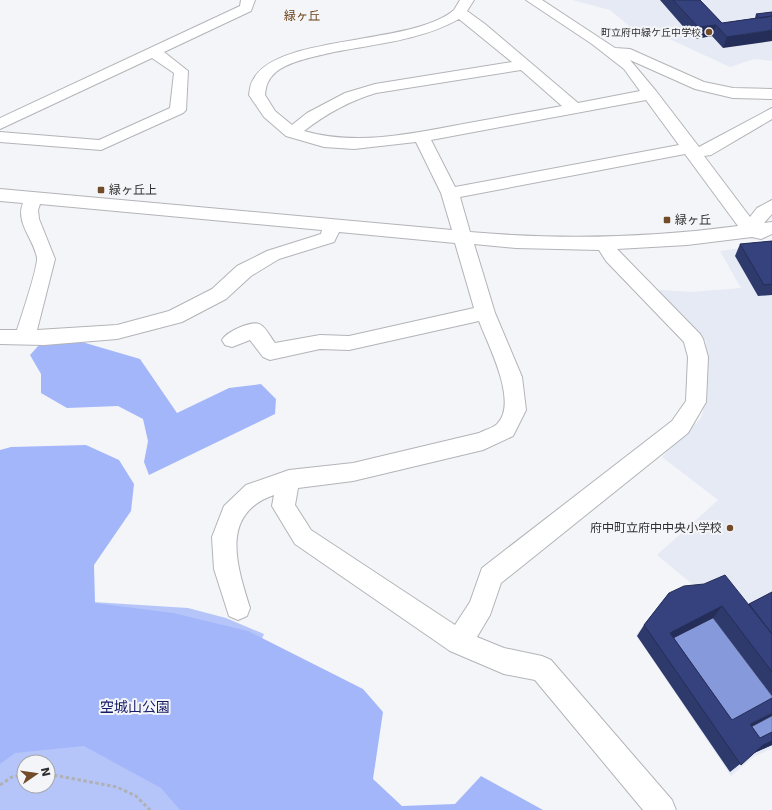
<svg xmlns="http://www.w3.org/2000/svg" width="772" height="810" viewBox="0 0 772 810" font-family="'DejaVu Sans','Noto Sans JP',sans-serif">
<style>
.built{fill:#e6eaf4}
.green{fill:#b5c5f9;fill-rule:evenodd}
.forest{fill:#a3b6fa}
.water{fill:#8699db;stroke:#6c7aa8}
.lines{fill:none;stroke-linecap:round;stroke-linejoin:round}
.minor-casing{stroke:#b3b4b8;stroke-width:2}
.path{stroke:#b0b1b4;stroke-width:3;stroke-dasharray:3.5 2.5;stroke-linecap:butt}
.minor{fill:#fff;fill-rule:evenodd}
.wall{fill:#2e396c}
.shaded-wall{fill:#252e58}
.building{fill:#35427d;stroke:#252e58}
.poi-dot{fill:#724c29;stroke:#f4f5f8;stroke-width:1.5}
.labels{text-anchor:middle;stroke-width:4;stroke-linejoin:round;paint-order:stroke}
.far-poi-label{font-size:10px;fill:#2f3031;stroke:#f4f5f8;text-anchor:end}
.far-quarter-label{font-size:12px;fill:#693f16;stroke:#f4f5f8}
.poi-label{font-size:12px;fill:#2f3031;stroke:#f4f5f8;text-anchor:start}
.near-park-label{font-size:14px;fill:#171c68;stroke:#f4f5f8}
</style>
<rect width="100%" height="100%" fill="#f4f5f8"/>
<!-- built -->
<path class="built" d="M572 0H772V61L754 59 730 67 665 37 629 26 610 10Z
M766 245 772 246V749L755 756 731 776 636 635 661 602 675 595 698 589 657 555 718 500 662 457 701 418 707 396 706 341 654 292 661 290 691 292 741 288 720 251Z"/>
<!-- green -->
<path class="green" d="M77 601 188 608 226 618 264 634 251 663 348 810H0V689ZM24 762H48V786H24Z"/>
<!-- forest -->
<path class="forest" d="M82 342 140 359 177 413 229 388 261 384 276 399 275 414 149 475 144 462 148 441 143 419 118 406 67 408 41 393V374L30 355 40 344Z
M86 445 119 460 134 484 131 511 94 565 95 603 173 613 248 631 363 689 383 712 373 779 402 806 455 804 481 776 543 810H180L161 788 84 746 15 753 0 764V450L11 447Z"/>
<!-- water -->
<path class="water" d="M713 618 772 696V701L722 729 663 643Z
M772 716V734L749 747 740 733Z"/>
<g class="lines">
<!-- minor casing -->
<g class="minor-casing">
<path id="minor" d="M241 0H255L251 11 164 52 188 71 186 110 183 113 101 150 0 142V132L99 140 170 108 174 73 152 58 0 129V118L240 6Z
M460 0H474L467 11 485 24 578 103 640 91 624 69 592 44 526 0H542L615 48 630 49 704 82 733 88 772 89V99L733 98 695 89 630 60 656 91 699 147 772 108V119L711 155 704 156 750 217 757 208 772 200V214L764 223 772 222V234L761 239 752 237 687 245 617 249 700 334 703 339 708 357 706 402 688 433 501 583 490 615 477 637 504 648 542 656 551 660 672 800 676 810H643L535 680 504 674 450 651 295 544 272 506 274 495C219 514 237 566 250 608L247 616 238 620 229 616 214 569 212 537 224 506 246 485 289 470 353 463 479 433C484 430 494 428 498 423 518 401 488 345 479 321L349 350 320 349 270 360 263 357 250 340 232 347 225 345 222 340C226 332 253 319 261 325 267 329 271 338 275 343L320 335 349 336 474 308 455 243 339 232 334 242 279 259 251 276 226 299 182 322 117 339 44 345 0 344V330H17C21 318 38 266 37 258 34 239 15 223 23 203L0 201V189L452 230 441 193 416 142 354 149 324 147 286 136 264 117 249 95C250 90 250 84 253 80 276 34 412 46 454 10 456 7 458 3 460 0ZM459 19 512 62 375 84 345 93 307 113 292 125 275 111 265 95C266 85 268 79 276 72 289 61 317 56 334 52 376 44 422 40 459 19ZM521 70 562 106C529 112 496 118 463 124 411 134 356 146 304 131 326 114 349 101 376 93ZM646 100 679 145 455 187 431 140ZM685 154 738 226C648 238 561 240 470 232L460 197ZM40 204 322 230 321 234 267 251 237 266 212 289 169 311 117 325 37 330 55 259 39 219 38 210ZM474 244 516 248 599 250 606 261 684 342 688 357 686 401 672 421 482 568 470 602 455 625 311 530 295 505 298 488 353 481 483 450 513 436 526 410 522 377 495 313Z"/>
</g>
<!-- path -->
<path class="path" d="M48 774 117 787 136 796 150 810
M0 785 12 777 24 775"/>
<!-- minor -->
<use href="#minor" class="minor"/>
</g>
<!-- wall -->
<path class="wall" d="M660 0H700L722 23 755 18 756 14 772 12 723 48 712 36 694 39Z
M772 241V295L758 296 735 256 740 244Z
M772 592V696L713 618 674 638 732 720 752 727 760 738 772 732V745L754 753 730 772 637 636 644 625 669 593 749 604Z"/>
<!-- shaded-wall -->
<path class="shaded-wall" d="M716 25 712 36 694 39 698 27Z
M772 30V41L723 48 727 37Z
M722 606 713 618 663 643 670 633Z
M772 713V716L740 733 750 724Z
M772 741V745L752 754 763 745Z"/>
<!-- building -->
<path class="building" d="M673 0H700L722 23 772 16V30L727 37 716 25 698 27Z
M772 12V16L760 18 756 14Z
M772 241V284L764 285 740 244Z
M725 575 772 634V672L722 606 670 633 732 720 772 698V713L750 724 760 738 772 732V741L763 745 741 765 644 625 669 593 684 586 704 584Z
M772 592V634L749 604Z"/>
<!-- markers -->
<g class="poi-dot">
<circle cx="709" cy="32" r="4"/>
<rect x="97" y="186" width="8" height="8" rx="2"/>
<rect x="663" y="216" width="8" height="8" rx="2"/>
<circle cx="730" cy="528" r="4"/>
</g>
<g class="labels">
<!-- far-poi labels -->
<g class="far-poi-label">
<text x="701" y="36">町立府中緑ケ丘中学校</text>
</g>
<!-- far-quarter labels -->
<g class="far-quarter-label">
<text x="302" y="20">緑ヶ丘</text>
</g>
<!-- poi labels -->
<g class="poi-label">
<text x="109" y="194">緑ヶ丘上</text>
<text x="675" y="224">緑ヶ丘</text>
<text x="722" y="532" text-anchor="end">府中町立府中中央小学校</text>
</g>
<!-- near-park labels -->
<g class="near-park-label">
<text x="135" y="712">空城山公園</text>
</g>
</g>
<!-- north arrow -->
<g transform="translate(36 774) rotate(77)"><circle r="19" fill="#f4f5f8" stroke="#a5a6a8"/>
<path d="M0-3L7 15L0 10L-7 15Z" fill="#724c29"/>
<text y="-6" font-size="11" font-weight="bold" text-anchor="middle" fill="#2f3031">N</text>
</g>
</svg>
